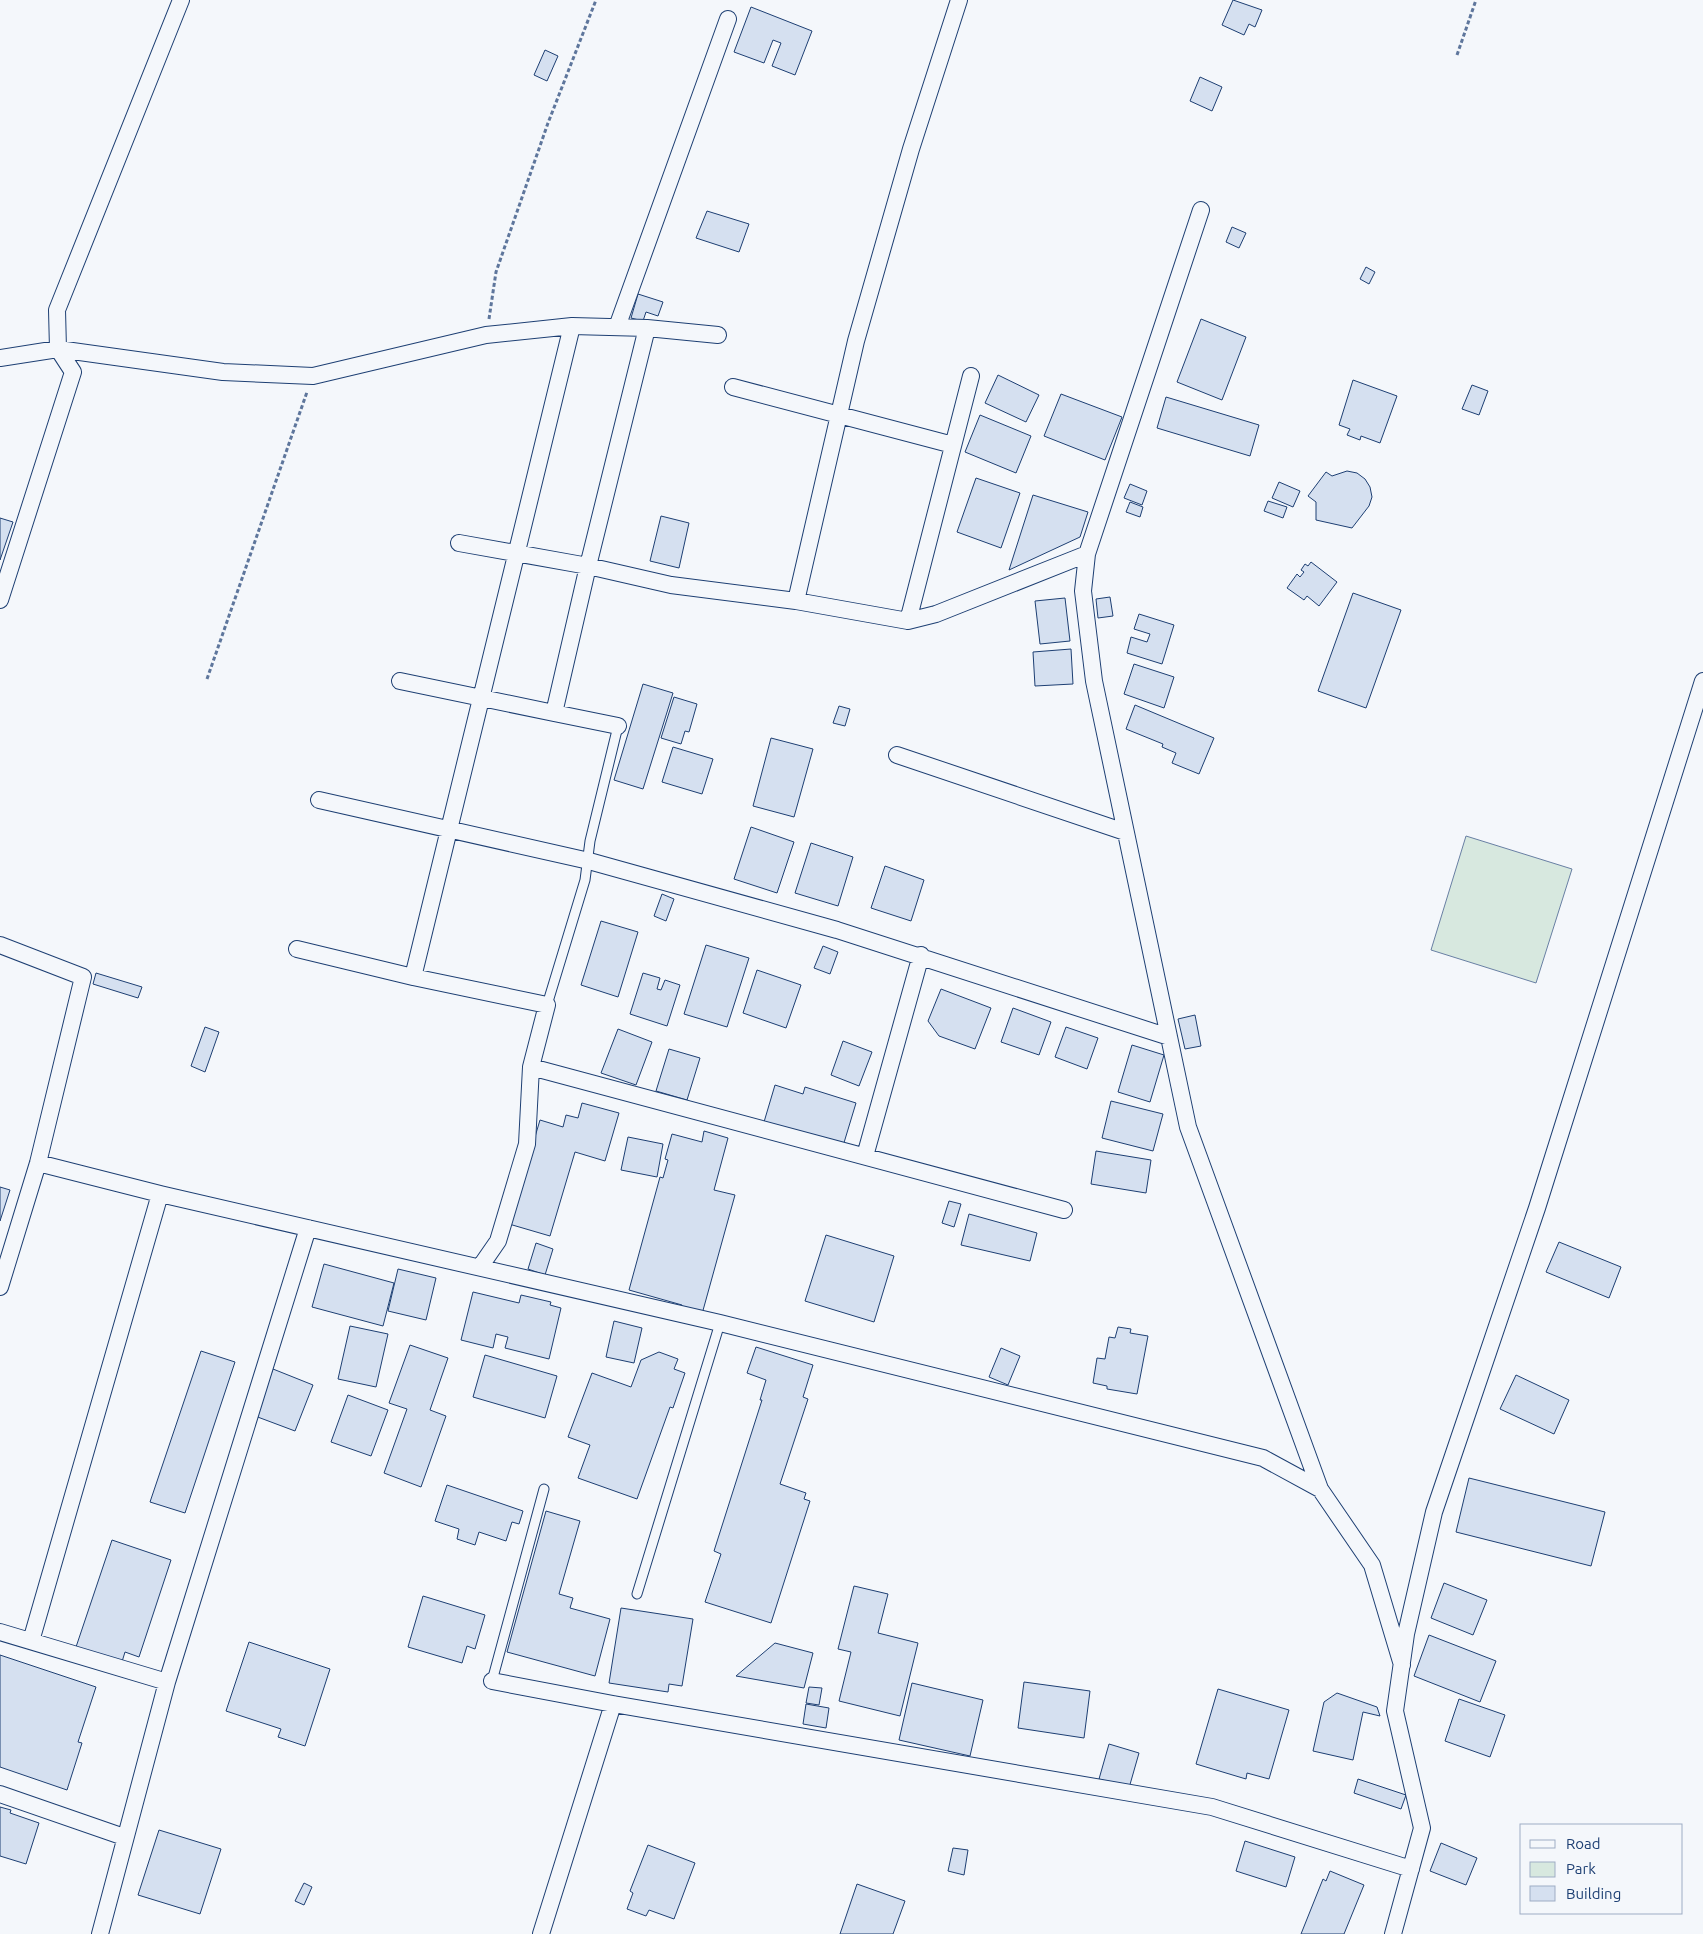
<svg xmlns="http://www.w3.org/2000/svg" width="1703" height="1934" viewBox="0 0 1703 1934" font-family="Ubuntu,sans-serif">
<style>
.green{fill:#d7e8df;stroke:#687fa3}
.building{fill:#d5e0f0;stroke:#1d3f73}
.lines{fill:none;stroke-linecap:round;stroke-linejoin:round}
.lane-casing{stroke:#1d3f73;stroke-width:11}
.street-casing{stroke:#1d3f73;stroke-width:18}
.path{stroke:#5e769c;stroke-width:3;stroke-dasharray:4 2.5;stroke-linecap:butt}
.lane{stroke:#f4f7fb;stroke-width:9}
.street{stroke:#f4f7fb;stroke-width:16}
</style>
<rect width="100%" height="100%" fill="#f4f7fb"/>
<!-- green -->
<path class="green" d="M1466 836 1572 869 1536 983 1431 950Z"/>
<!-- building -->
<path class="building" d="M1233 0 1262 10 1255 27 1249 24 1244 35 1222 25Z
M751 7 812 31 795 75 772 66 781 43 773 40 764 63 734 52Z
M545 50 558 56 547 81 534 75Z
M1200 77 1222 87 1212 111 1190 101Z
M707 211 749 224 739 252 696 238Z
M1232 227 1246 233 1239 248 1226 242Z
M1366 267 1375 272 1369 284 1360 279Z
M638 294 663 302 658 316 646 312 643 321 631 318Z
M1201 319 1246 337 1222 400 1177 382Z
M998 375 1039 395 1026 422 985 403Z
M1353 380 1397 396 1380 443 1361 436 1360 440 1347 435 1350 429 1339 425Z
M1472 385 1488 391 1479 415 1462 409Z
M1061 394 1122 417 1105 460 1044 436Z
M1166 397 1259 425 1250 456 1157 428Z
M980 415 1031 436 1016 473 965 452Z
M1347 471 1357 473 1365 479 1370 487 1372 497 1369 506 1352 528 1316 520V502L1308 496 1326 472 1332 476Z
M976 478 1020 493 1001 548 957 532Z
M1279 482 1300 491 1293 507 1272 498Z
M1130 484 1147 491 1142 505 1124 498Z
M1033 495 1088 512 1080 537 1009 570Z
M1268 501 1287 507 1283 518 1264 511Z
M1130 502 1143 507 1140 517 1126 512Z
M661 516 689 523 679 568 650 561Z
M0 518 13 522 0 560Z
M1311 562 1337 582 1319 606 1307 596 1304 600 1287 588 1297 574 1300 577 1304 572 1301 570 1305 564 1308 566Z
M1353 593 1401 610 1366 708 1318 691Z
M1110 597 1113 616 1098 618 1096 599Z
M1065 598 1070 641 1040 644 1035 601Z
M1139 614 1174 625 1162 664 1127 653 1131 637 1147 642 1150 634 1134 629Z
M1071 649 1073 684 1035 686 1033 652Z
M1134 664 1174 677 1164 708 1124 694Z
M643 684 673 693 643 789 614 780Z
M674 697 697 704 689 732 685 731 681 744 661 738Z
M1135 705 1214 738 1199 774 1172 763 1176 753 1162 747 1163 744 1126 729Z
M839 706 850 709 845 726 833 723Z
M771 738 813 749 794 817 753 806Z
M673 747 713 759 702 794 662 782Z
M751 827 794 842 777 893 734 879Z
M811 843 853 857 838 906 795 893Z
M885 866 924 880 911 921 871 908Z
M662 894 674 899 666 921 654 916Z
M601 921 638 932 618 997 581 985Z
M706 945 749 958 727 1027 684 1014Z
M823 946 838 952 830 974 814 968Z
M757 970 801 985 786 1028 743 1013Z
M96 973 142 987 138 998 93 984Z
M643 973 660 978 657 989 661 990 665 980 680 985 667 1026 630 1014Z
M941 989 991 1008 975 1049 939 1036 928 1021Z
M1013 1008 1051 1022 1039 1055 1001 1042Z
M1195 1015 1201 1046 1185 1049 1178 1019Z
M205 1027 219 1032 205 1072 191 1066Z
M1066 1027 1098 1038 1087 1069 1055 1057Z
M618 1029 652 1042 636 1085 601 1073Z
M843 1041 872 1052 859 1086 831 1075Z
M1132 1045 1164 1055 1150 1102 1118 1092Z
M669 1049 700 1058 687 1100 656 1091Z
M775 1085 803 1094 805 1087 856 1103 843 1146 764 1122Z
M1111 1101 1163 1114 1153 1151 1102 1138Z
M582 1103 619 1113 605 1161 575 1152 550 1236 509 1224 540 1120 563 1127 566 1115 578 1118Z
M704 1131 728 1138 714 1190 735 1195 702 1314 681 1308 682 1305 629 1290 660 1177 663 1178 668 1160 665 1159 672 1134 702 1142Z
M628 1137 663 1144 657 1177 621 1170Z
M1096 1151 1151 1160 1146 1193 1091 1184Z
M0 1187 10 1190 0 1221Z
M949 1201 961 1204 954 1227 942 1223Z
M969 1214 1037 1233 1030 1261 961 1245Z
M826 1235 894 1256 874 1322 805 1301Z
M1559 1242 1621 1267 1609 1298 1546 1272Z
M536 1243 553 1249 545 1275 528 1269Z
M324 1264 394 1283 383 1326 312 1307Z
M398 1269 436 1278 426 1320 388 1311Z
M473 1292 519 1303 521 1295 551 1302 550 1305 561 1308 549 1359 505 1348 508 1337 496 1334 493 1348 461 1340Z
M614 1321 642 1328 634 1363 606 1357Z
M350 1326 388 1334 376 1387 338 1379Z
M1118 1327 1131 1329 1130 1333 1148 1336 1137 1394 1107 1389V1386L1093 1383 1097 1358 1105 1359 1109 1337 1115 1338Z
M410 1345 448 1358 430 1410 446 1416 421 1487 384 1473 407 1409 389 1403Z
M756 1347 813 1365 803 1397 808 1399 780 1484 806 1493 804 1499 810 1501 771 1623 705 1602 721 1554 714 1551 762 1400H760L766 1380 747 1373Z
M1001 1348 1020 1356 1008 1385 989 1377Z
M201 1351 235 1362 185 1513 150 1502Z
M659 1352 678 1359 674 1369 685 1373 673 1408 670 1407 637 1499 578 1478 590 1445 568 1437 592 1373 631 1387 641 1360Z
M485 1355 557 1376 545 1418 473 1397Z
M273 1369 313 1385 295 1431 255 1416Z
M1516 1375 1569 1400 1554 1434 1500 1409Z
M348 1395 388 1410 371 1456 331 1442Z
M1469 1478 1605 1512 1591 1566 1456 1532Z
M447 1485 523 1511 519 1524 512 1522 506 1541 479 1532 475 1545 457 1539 459 1529 435 1521Z
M546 1511 580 1521 559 1594 573 1598 570 1608 610 1619 595 1676 507 1652Z
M112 1540 171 1560 139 1657 125 1652 121 1665 75 1650Z
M1444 1583 1487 1600 1473 1635 1431 1618Z
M854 1586 888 1594 878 1633 918 1643 900 1716 839 1701 851 1652 838 1649Z
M423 1596 485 1615 475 1649 467 1646 462 1663 408 1647Z
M621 1608 693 1619 682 1686 669 1684 668 1692 609 1683Z
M1429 1635 1496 1661 1480 1702 1414 1676Z
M249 1642 330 1669 305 1746 278 1737 281 1729 226 1711Z
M775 1643 813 1653 804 1688 736 1676Z
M0 1655 96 1687 78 1742 82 1743 67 1790 0 1767Z
M1024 1682 1090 1691 1084 1738 1018 1728Z
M912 1683 983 1700 970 1756 899 1740Z
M809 1687 822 1688 819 1705 806 1703Z
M1218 1689 1289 1710 1269 1779 1247 1773 1246 1779 1196 1764Z
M1337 1693 1377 1707 1380 1716 1363 1712 1353 1760 1313 1751 1324 1702Z
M1459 1699 1505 1715 1490 1757 1445 1741Z
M806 1704 829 1708 826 1728 803 1724Z
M1109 1744 1139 1753 1129 1788 1099 1779Z
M1358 1779 1406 1795 1401 1809 1354 1793Z
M0 1807 11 1810 10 1813 39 1823 26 1864 0 1856Z
M159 1830 221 1849 200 1914 138 1895Z
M1245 1841 1295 1857 1286 1887 1236 1871Z
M1441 1843 1477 1858 1466 1885 1430 1871Z
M648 1845 695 1863 674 1919 649 1910 646 1916 627 1909 633 1893 630 1891Z
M953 1848 968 1850 964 1875 948 1871Z
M1330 1871 1364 1885 1344 1934H1301L1323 1879 1326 1881Z
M304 1883 312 1887 304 1905 295 1901Z
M857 1884 905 1901 893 1934H840Z"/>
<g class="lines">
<!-- lane casing -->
<g class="lane-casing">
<path id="lane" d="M547 1005 585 880 590 841 618 726
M637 1594 720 1323
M492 1681 544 1489"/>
</g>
<!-- street casing -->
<g class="street-casing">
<path id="street" d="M181 0 57 310 58 349 223 372 313 376 486 335 572 326 647 328 718 335
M1201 210 1087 554 1083 591 1094 681 1188 1127 1320 1489
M617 327 728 19
M0 358 58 349 73 372 0 600
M733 387 953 445
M459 543 588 566 671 585 796 601 908 621 936 614 1087 554
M796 601 856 341 911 149 959 0
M908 621 971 376
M400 681 554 713
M618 726 554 713 588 566 647 328
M897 755 1125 832
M319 800 589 861 837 930 1169 1037
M0 945 83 977 38 1163 0 1287
M297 949 413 977 547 1005 531 1067 527 1144 498 1241 480 1267
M413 977 572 326
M531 1067 1064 1210
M865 1156 921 955
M38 1163 160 1194 720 1323 1263 1458 1320 1489 1372 1565 1402 1665
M0 1632 167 1682
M31 1641 160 1194
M492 1681 613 1704 1212 1807 1411 1869
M0 1794 124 1837
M100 1934 167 1682 308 1228
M541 1934 613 1704
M1393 1934 1422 1828 1395 1711 1406 1634 1434 1512 1537 1208 1703 681"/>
</g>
<!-- path -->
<path class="path" d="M1457 55 1476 0
M489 319 496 272 548 123 596 0
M207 679 307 392"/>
<!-- lane -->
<use href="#lane" class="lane"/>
<!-- street -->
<use href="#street" class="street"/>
</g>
<!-- legend -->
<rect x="1520" y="1824" width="162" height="90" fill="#f4f7fb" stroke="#9eadc5"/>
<rect x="1530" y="1840" width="25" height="8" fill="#f4f7fb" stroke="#9eadc5"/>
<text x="1566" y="1849" font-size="15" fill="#1d3f73">Road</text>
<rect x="1530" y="1862" width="25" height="15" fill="#d7e8df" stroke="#9eadc5"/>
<text x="1566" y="1874" font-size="15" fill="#1d3f73">Park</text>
<rect x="1530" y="1886" width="25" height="15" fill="#d5e0f0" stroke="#9eadc5"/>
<text x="1566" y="1899" font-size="15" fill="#1d3f73">Building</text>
</svg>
